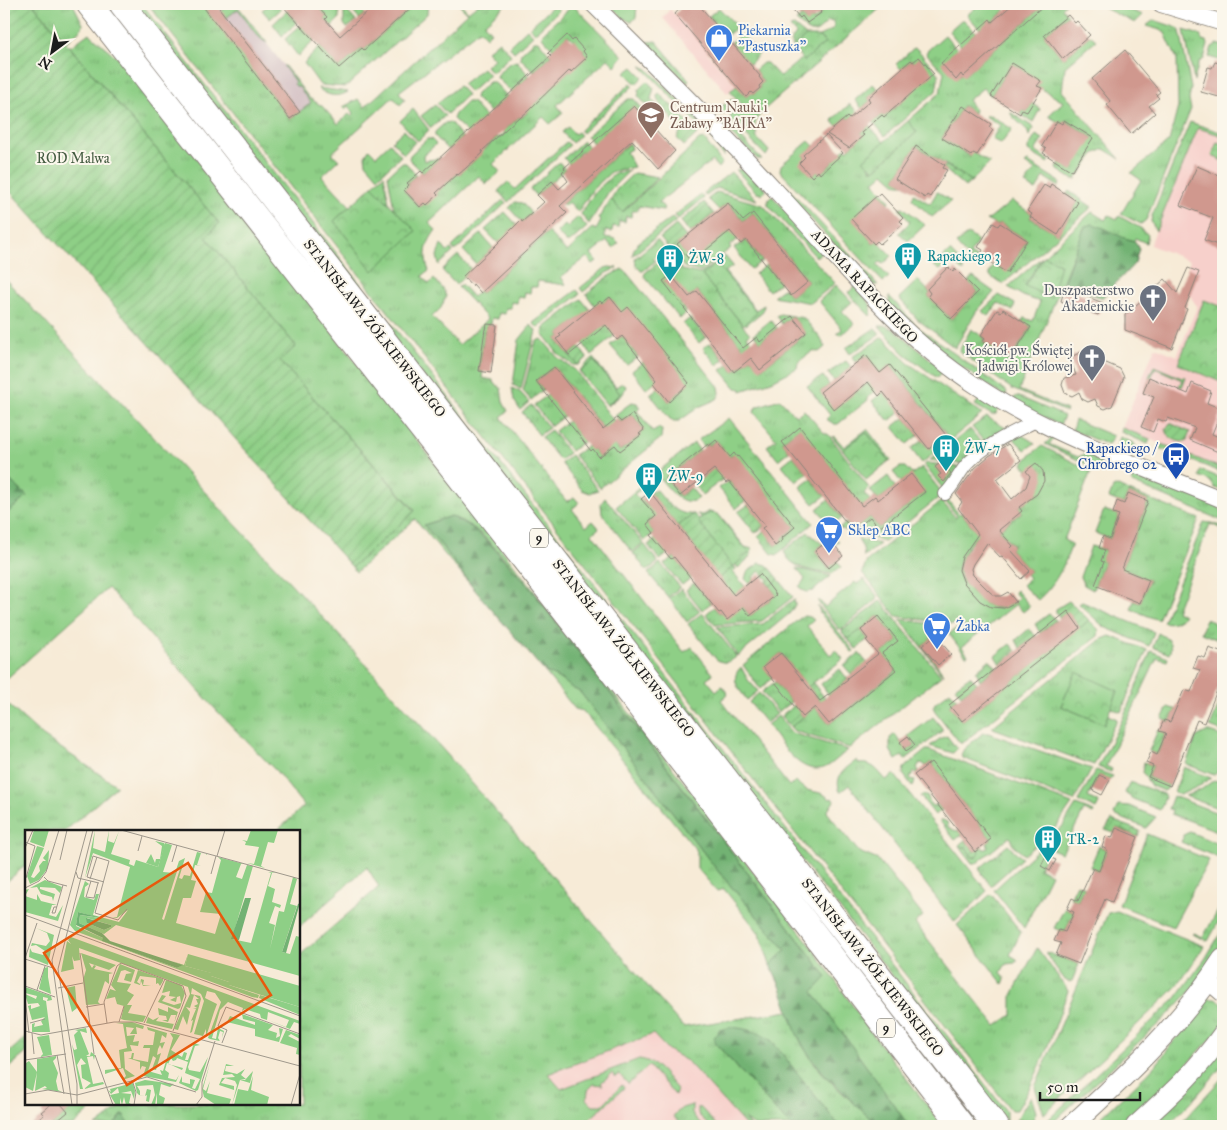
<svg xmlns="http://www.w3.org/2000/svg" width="1227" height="1130" viewBox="0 0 1227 1130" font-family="'IM FELL Great Primer',serif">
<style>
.built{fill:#f7d0cb}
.industrial{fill:#d2bec2}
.grass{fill:url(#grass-tufts);stroke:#557651}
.forest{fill:url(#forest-firs);stroke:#476748}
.park{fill:url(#park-crowns);stroke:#557651}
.garden{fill:url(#garden-furrows);stroke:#557651}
.building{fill:#d0988e}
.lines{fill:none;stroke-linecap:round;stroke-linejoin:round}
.pedestrian-casing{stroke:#8a847a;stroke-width:14}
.minor-casing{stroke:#8a847a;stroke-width:18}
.tertiary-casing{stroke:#8a847a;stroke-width:22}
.primary-casing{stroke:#8a847a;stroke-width:27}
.pedestrian{stroke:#fff;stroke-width:12}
.minor{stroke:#fff;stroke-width:16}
.tertiary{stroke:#fff;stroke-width:20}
.primary{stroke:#fff;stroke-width:25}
.labels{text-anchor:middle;stroke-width:4;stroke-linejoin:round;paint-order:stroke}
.shield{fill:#fbf7ec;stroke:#5f5e5a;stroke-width:1}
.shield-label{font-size:12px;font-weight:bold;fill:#1c1c1c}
.shop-label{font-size:14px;fill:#366cbe;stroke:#fbf7ec;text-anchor:start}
.education-label{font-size:14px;fill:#785e54;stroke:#fbf7ec;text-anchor:start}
.park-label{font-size:14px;fill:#445b41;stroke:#fbf7ec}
.culture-label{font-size:14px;fill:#0d838f;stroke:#fbf7ec;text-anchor:start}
.street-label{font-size:14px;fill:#1c1c1c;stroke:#fbf7ec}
.worship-label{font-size:14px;fill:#5b616d;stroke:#fbf7ec;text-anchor:end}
.transit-label{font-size:14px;fill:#164399;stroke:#fbf7ec;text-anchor:end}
.inset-road{fill:none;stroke:#9f988c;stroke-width:1}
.view{fill:#e8590c;fill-opacity:0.15;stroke:#e8590c;stroke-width:2.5}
.inset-edge{fill:none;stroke:#1c1c1c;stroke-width:2.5}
</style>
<defs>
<pattern id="grass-tufts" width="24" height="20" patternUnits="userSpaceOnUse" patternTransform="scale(1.25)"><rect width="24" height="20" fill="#8ecf86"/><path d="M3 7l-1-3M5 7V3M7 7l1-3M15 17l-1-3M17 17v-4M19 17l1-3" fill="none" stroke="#7ab173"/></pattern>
<pattern id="forest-firs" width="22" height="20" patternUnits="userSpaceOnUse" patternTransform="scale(1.25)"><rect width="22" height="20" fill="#72b273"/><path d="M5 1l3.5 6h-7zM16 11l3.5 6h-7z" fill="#5d905e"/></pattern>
<pattern id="park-crowns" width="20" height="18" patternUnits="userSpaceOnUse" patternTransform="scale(1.25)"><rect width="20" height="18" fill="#8ecf86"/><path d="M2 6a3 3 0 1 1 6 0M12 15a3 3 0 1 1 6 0" fill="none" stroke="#7ab173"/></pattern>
<pattern id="garden-furrows" width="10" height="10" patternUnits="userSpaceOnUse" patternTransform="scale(1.25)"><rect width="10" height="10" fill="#8ecf86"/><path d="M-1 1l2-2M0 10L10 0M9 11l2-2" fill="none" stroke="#7ab173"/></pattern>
</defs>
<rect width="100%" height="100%" fill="#fbf7ec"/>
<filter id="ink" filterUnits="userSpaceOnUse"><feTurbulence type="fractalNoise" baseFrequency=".02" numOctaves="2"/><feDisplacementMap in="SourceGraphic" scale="10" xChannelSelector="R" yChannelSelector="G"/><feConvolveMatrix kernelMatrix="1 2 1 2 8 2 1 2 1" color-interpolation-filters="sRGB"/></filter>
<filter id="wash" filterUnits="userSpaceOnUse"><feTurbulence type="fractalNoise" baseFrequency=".0096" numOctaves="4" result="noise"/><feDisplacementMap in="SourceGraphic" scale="20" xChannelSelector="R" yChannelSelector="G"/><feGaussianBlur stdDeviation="1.12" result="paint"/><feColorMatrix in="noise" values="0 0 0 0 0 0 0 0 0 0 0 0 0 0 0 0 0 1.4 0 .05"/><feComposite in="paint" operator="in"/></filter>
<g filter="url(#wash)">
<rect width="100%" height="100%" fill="#f7ebd7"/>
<!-- built -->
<path class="built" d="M670 9 708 52 707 53 736 86 727 93 663 18Z
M1198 128 1223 136V469L1122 428 1155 347 1177 356 1197 307 1190 295 1179 290 1190 261 1150 245Z
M647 1027 668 1050 687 1061 746 1126H565L582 1111 544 1070Z"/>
<!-- industrial -->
<path class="industrial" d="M201 4H236L309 98 311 103 290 119Z"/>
<!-- grass -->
<path class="grass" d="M33 4H73L83 24 82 28 66 42Z
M131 4H142L1006 1111V1121Z
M148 4H201L212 18 231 4H236L267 43C255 37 247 20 238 9L218 24 290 119 311 103 299 87H297L294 84 295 82 284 67V65L309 98 322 106 338 124 349 114 351 116 354 113 348 106 345 109 343 107 358 99 365 107 467 13 460 6 462 5 468 12 478 4H506L484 24 491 32 486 37 479 30 399 92 405 100 400 105 393 97 332 153 339 160 322 176 350 206 334 221 416 231 394 209 388 175 401 163H406L416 175 407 183 409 185 404 190 419 207 438 195 436 193 457 174 459 175 462 172 461 170 471 164 497 137 499 138 505 133 504 131 519 117 521 118 527 113 525 111 536 101 537 103 541 99 540 98 545 93 547 94 550 91 549 89 570 70 571 71 587 57 583 51 584 50 568 35 553 49 542 37 543 33 573 5 623 56 615 66 608 59 557 105 563 113 550 124 543 117 493 164 500 172 486 184 479 176 429 223 436 230C426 243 423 255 429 271L422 276 429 284 434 279 443 289 446 296 441 308 432 317 459 345 488 319 458 287 461 284 473 297 479 291 481 293 548 232 567 252 593 228 596 230 601 221 598 219 611 199 623 212 699 140 704 139 722 163 718 168 712 161 659 202 664 208 663 210 639 206 637 211H632L631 217 626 216 625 222 619 221 618 227 613 226 612 232 605 231V237L615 239 619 243 613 248 607 241 591 254 597 261 593 264 587 257 561 277 566 284 565 285 538 281 537 287H531L530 293 525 292 524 298 518 297 517 303 511 302V308H506L505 314 499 313 498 319 492 318 491 324H487L486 330H485L479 371 483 372 482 378 493 380V382L501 388 503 402 508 411 501 417 567 502 574 497 579 503 572 509 586 527 593 521 599 528 592 534 684 652 692 647 713 674 706 679 716 691 722 686 728 694 721 700 789 786 796 781C809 797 817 787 830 799L832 798 834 801 827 812 859 852 878 860 923 916 915 923 996 1026 1012 1015V995L1037 948 1065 986 1068 991C1053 1031 1040 1074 1017 1110H1011Z
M270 4H276L281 9 270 19 262 10Z
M312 4H339V19L332 26 325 19 327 17 318 6 315 8Z
M349 4H356L365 14 359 19 347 5Z
M415 4H428L427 14 346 87 320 85 304 63 320 47 339 68 362 48 364 50Z
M609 4H624L628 8 633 4H637L636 18 631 22 623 18Z
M821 4H885L766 108C758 117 751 123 757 135L756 137 769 151 766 156 730 119 731 114 742 105 730 91 737 86 746 97 751 93 753 94 760 88 759 86 763 82 755 70 763 63H767L780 77 802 58 804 61 825 43 819 36 830 31 834 27 833 22 828 21C813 37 813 35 796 21L802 16 807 22 812 19 814 20 821 14 820 12 824 8Z
M980 4H1000L1005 10 992 22 990 20 980 29 967 15Z
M1045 4H1066L1062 8 1068 15 1044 35 1063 59 1090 35 1096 40 1065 67 1062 91 1120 159 1104 149 1094 154 1076 179H1072L1058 170 1057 167 1060 163 1093 138 1065 120 1062 124 1048 116 1063 102 1037 86 1040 81 1012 63 991 96 983 88 968 100 975 110 974 113 963 106 942 138 970 156 973 153 990 163 972 181 916 146 895 179 904 184H896L884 173 874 182 890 201 889 203 880 193 852 219 874 244 877 241 892 256 883 264 880 262 877 265 889 277 883 282 780 171 781 165 809 141 814 146 804 155 812 176 818 171 820 174 836 159 835 157 845 148 847 150 863 136 861 133 867 128 855 114 849 119 847 117 837 126 832 120 850 104 884 142 864 159 871 169 874 170 917 132 908 121 940 93 944 72 926 53 927 51 945 35 957 49 956 79 961 74 964 76Z
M1107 4H1115L1143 15 1135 23 1104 8Z
M554 5 559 10 535 33 530 27Z
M344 8 356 21 347 28 344 24Z
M719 8 735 24V29L726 36 712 22 713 21 709 16Z
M287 11 297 23 282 36 273 24Z
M961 20H964L976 32 961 46 949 31Z
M1154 20 1178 28 1180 31 1191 88 1189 100 1191 109 1146 220 1141 224 1121 214 1141 180 1131 173 1169 141 1178 107 1177 59 1164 31 1146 26Z
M301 25 314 41 298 56 285 39Z
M527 29 533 35 514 52 509 46Z
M1184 30 1200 35 1202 40 1207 41 1208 45 1204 59 1199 62 1194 81Z
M89 33 120 60 812 947 871 1032 943 1126H909L812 991 827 977 550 613C527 584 503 553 475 529 468 524 459 520 451 516L424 525 446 551 474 589 415 519 356 572 352 567 415 510 280 361 296 346 206 237 219 223 70 47Z
M740 35H743L759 54 750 64 734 48 735 47 731 42Z
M499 41 511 55 492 73 486 66 494 59 487 51Z
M534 41H539L551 56 534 71 520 58 521 53Z
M656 41 689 80 687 83 647 42Z
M1217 44 1223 46V57L1219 60 1209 57 1212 47Z
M914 48 917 49 939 74 936 91 885 136 855 100 873 84 878 89 868 98 870 101 864 106 876 120 882 115 884 117 901 103 913 62 911 60 901 69 896 64Z
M517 61 529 76 512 92 497 78C499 70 509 62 517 61Z
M641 66 648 69 721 143 724 150V157L711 137Z
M633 67 643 77 636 84 625 73Z
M483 68 489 75 470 92 462 84Z
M489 82H494L507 96 490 112 475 98 476 94Z
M631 83 633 86 582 133 580 130Z
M459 86 467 95 447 114 437 103Z
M318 88 348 92C337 98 327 96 318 88Z
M628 99H634L657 125V128L655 130 593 143 587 136Z
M732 99 735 102C732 109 727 114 719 115L710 106C722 107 722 107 732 99Z
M467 102H472L485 117 468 133 453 119 455 114Z
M1032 103 1040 109 1033 122 1020 114 1022 110 1027 112Z
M435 105 445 116 431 128 421 116Z
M413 109 429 130 418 141 400 121Z
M1010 112 1033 127 1034 129 1029 136C1027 125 1014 122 1010 112Z
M990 115 1012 129 1001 144 992 139 1000 125 985 116Z
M717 121 726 122 762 159H757Z
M450 122 462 137 448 150 435 136V132L445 123Z
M1190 122 1223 133V136L1198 128 1156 231 1151 221 1152 216Z
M568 127 575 134 578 132 581 135 572 143 562 132Z
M404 130 415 142 404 154 392 141Z
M1036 135 1043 139 1035 151 1050 161 1048 163 1028 151V148Z
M427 139H431L436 144 423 156 424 161 440 158 423 173 409 159 410 155Z
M583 141 589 147 584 152H581L578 154 579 157 570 165 564 158Z
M566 142 570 145 508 202 498 191 508 182 515 189Z
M390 143 401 156 378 177 366 163 365 156 369 149 376 156Z
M629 143 631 149 626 152 634 167 611 172 593 189 578 212 569 202 565 206 561 203H564Z
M559 162 565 169 536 196 530 189Z
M1028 162 1060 182 1059 187 1044 177 1036 190 1025 184 1035 170 1025 164Z
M743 169 746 170 767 190 762 194 757 193 736 170Z
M629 171 609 191 589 224 581 214 595 192 614 174Z
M731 172 757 200 717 188 706 196 704 193Z
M384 175 389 203 372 186Z
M782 187H787L878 285H873L868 281Z
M1069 191 1092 207 1003 284 991 277 989 273 994 264 1007 272 1027 240 1000 223 998 226 986 220 990 219 1012 201 1032 214 1030 218 1058 234 1078 202 1067 194Z
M717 192 763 205 835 283 811 303 773 296 784 288 791 296 808 282 753 213 743 221 729 203 719 210 708 199Z
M937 192 951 201 932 217 912 199 914 194 930 204Z
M701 195 704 198 678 219 675 215Z
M772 196 823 251 816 257 768 205V200Z
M503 200 506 203 455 251 452 247Z
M515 202 522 203 531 213 522 222 509 208Z
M903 207 925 225 908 241 899 233 910 222 899 208Z
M505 212 518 226 513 230H510L508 235 498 243 485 230Z
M1092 212 1105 220 1109 215 1117 219 1119 216 1142 229V231L1148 234 1146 243 1135 238 1134 241 1085 226 1019 390 1067 410 1066 412 1012 389 959 351 971 329 985 338 983 342 1011 359 1031 327 1022 321 1024 318 1033 321 1040 302 1023 296 1008 287 1042 257 1025 286 1060 264 1044 256Z
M578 217 587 227 570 242H566L557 232 565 225 567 227Z
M673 217 676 221 632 256 634 249 638 243Z
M735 227 737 240 729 246 731 248 700 272 684 267 670 250 677 244 691 261Z
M481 234 493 248 476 264 463 250Z
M968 234 978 241 970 254 984 263 980 267 975 265 956 244Z
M657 240 667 252 659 259 656 256 653 259 655 261 643 271H641L636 265 635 258Z
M746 240 762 261 751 269 734 248Z
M441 244 447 252 451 249 453 252 439 265 437 256Z
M950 251 963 265V272L951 260 940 270 934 266Z
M669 254 682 270 700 274 725 256 733 266 725 272 756 310 764 305 763 311 746 325 745 323 757 313 702 275 750 334 747 336 755 346 746 352 697 291 680 304 686 313 680 319 644 276 645 273 657 263 659 266 662 263 661 261Z
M458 255 471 269 456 285 442 270Z
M766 265 780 283 769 291 755 274Z
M609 267 617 268 606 273 583 292 580 288 605 268Z
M622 269 627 273 719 387 720 393 717 399 699 407 679 421H674L670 419 650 394 659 387 669 402 689 383 620 314 616 305 610 297 602 303 595 306 586 294 609 276Z
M973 277 994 292 976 312 955 348 917 319 899 298 918 280 930 293 928 296 951 319 978 292 968 281Z
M4 278 327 622 445 752 683 1027 789 1011C794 1025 798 1039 806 1051 824 1081 854 1101 878 1126H839L772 1041 716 1044 790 1126H755L745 1120 750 1126H746L687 1061 668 1050 653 1034 548 1074 561 1089 639 1059C657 1061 665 1076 677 1089L675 1095 649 1066 628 1084 619 1074 615 1077 612 1073 601 1083 603 1085 594 1084 588 1090 587 1099 593 1105H602L622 1085 624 1088 582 1126H130L123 1114 113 1126H96L125 1104H299V956L379 887 367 867 299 927V831H277L304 806 277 772 217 711 108 588 4 681V516L27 496 4 475Z
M836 285 852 302 842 311 855 324 841 335 837 333 842 329 819 301Z
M855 286C862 295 876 305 870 316L848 293Z
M577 290 580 294 538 328 533 323Z
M999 295 1015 304 1013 311 998 303 989 316 982 311Z
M889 296 918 327 1007 392 1005 397 935 348 889 304Z
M581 299 590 310 559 334 561 336 556 339 569 355 579 347 587 358 578 365H573L559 355 543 334 544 328Z
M780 314 804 318 821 339 825 347 819 352 813 351 798 362 797 368 772 381 741 391V389L736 388 721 370 728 365 734 372 751 358 761 369 806 334 792 316 782 324 776 316Z
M690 318 706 337 699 343 683 324Z
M771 320 777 328 760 342 754 334Z
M610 322 614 336 591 355 583 343Z
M531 325 536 331 521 389 513 385 519 340Z
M879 326H886L895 330 943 370 937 378 904 353Z
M875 328 879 332V335L850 354 846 348Z
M622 336 638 357 627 365 610 345Z
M881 338H884L908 363 982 414 922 463 911 449 922 440 929 449 946 434 890 365 880 373 866 355 856 362 852 357Z
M542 339 557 357 575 370 617 425 607 433 554 367 536 381 543 390 531 400 523 391 536 341Z
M710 343 724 360 717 365 703 348Z
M593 358 616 387 622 383 626 386 623 394 607 406 620 394 594 361 580 372 579 371Z
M846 361 851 367 834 381 828 373Z
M643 362 657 380 646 389 632 371Z
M823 376 829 385 820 392 834 409 873 379 879 388 867 398 868 400 838 424H834L826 419 830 415 807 386Z
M512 388 520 392 529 402 520 410 514 400Z
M883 392 900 412 889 421 872 401Z
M548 395 564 416 551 426 534 405Z
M1017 396 1064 416 1060 425 1013 402 1015 397Z
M981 397 999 408 996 414 992 415 975 405Z
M780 399 796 416 804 410 823 432 829 435 869 488 864 493 873 504 865 510 800 428 782 441 789 451 778 460 767 446 776 439 754 412 756 407Z
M632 402 637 403 640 408 637 411 653 432 659 428 662 430 661 438 600 488 574 455 588 446 591 450 593 449 600 457 608 450 613 443 620 451 640 436 639 434 644 430 632 414 621 422 615 415Z
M531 405 549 428 539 435 522 412Z
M987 417 1009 430 985 443 972 427Z
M729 418 813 523 777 555 772 554 758 536 764 531 771 536 769 538 775 546 795 527 733 454 727 459 721 451 723 448 716 440 709 446 708 444 704 447 698 440Z
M904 418 918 435 907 444 893 427Z
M1075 420 1113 436 1108 445 1072 430Z
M568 421 584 441 571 451 555 431Z
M1122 428 1150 439 1148 444 1121 432Z
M867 429 891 460 889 461 866 432 843 450 832 436 835 437 844 447Z
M970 429 983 445 963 464 930 460Z
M551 430 569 453 560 460 541 437Z
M1020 434 1035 443 1025 450 1012 437Z
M1054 436 1056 437 1049 444 1078 457 1090 452C1099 457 1102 461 1101 471L1045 444Z
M1120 437 1134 443 1135 447 1131 455 1118 449 1117 446Z
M694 443 700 451 666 478 680 496 691 488 699 498C683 510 668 488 658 476L660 470Z
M1162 444 1223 469V473L1160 448Z
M1042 446 1091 471 1064 540 1072 544C1064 566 1056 584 1038 600L1022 585 1029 578 1026 574 1030 571 1010 549 1013 545 999 530 1022 512 1019 507 1037 494 1028 470 1023 464 1029 456Z
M571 455 598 490 590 493 582 490 561 463Z
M793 456 807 473 796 482 782 465Z
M927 463 960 467 944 490 924 465Z
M900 467H905L912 474 922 467 943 494 884 541 856 534 839 528 846 523 853 531 870 517 879 528 924 492 901 482 893 472Z
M1201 470 1223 479V491L1215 488 1210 481 1199 476Z
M1135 471 1217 505 1222 512 1223 521 1132 483Z
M888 476 895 487 878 500 870 490Z
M811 479 825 496 814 504 800 487Z
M648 480 647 485 634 494 648 507 656 500 650 492 656 490C666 502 677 516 694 514L678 526 664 510 647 523 654 533 644 541 616 507Z
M729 481 745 501 736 509 719 488Z
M1129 491 1199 519 1158 620 1131 609 1134 601 1140 603 1149 580 1122 569 1148 501 1128 493Z
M605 498 643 543 632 552 602 514 601 504Z
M946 498 959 514 961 513 979 534C970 542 957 560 959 572 961 580 966 586 972 592 987 608 1000 615 1019 598L1014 592 1016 590 1030 606 1023 612 1016 604 985 629 896 616 862 572 867 561 940 502H942L956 518 957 516 944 500Z
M828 500 842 518 833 525 825 518 817 509Z
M1104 510 1119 515 1110 539 1095 533Z
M710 511 719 515 745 547 752 549 750 557 738 568 735 564 748 553 717 514 710 513 701 518 697 514 702 515Z
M1204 522 1211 523 1221 526 1220 528 1210 524 1176 611 1184 615C1179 622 1171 624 1163 622Z
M808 532 822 544 830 537 839 541 834 545 829 539 815 551 828 568 837 561 841 567 832 574C816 571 790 570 784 551Z
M658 537 670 552 660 560 648 545Z
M858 540 859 539 880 544 864 557 863 548Z
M644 544 658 562 647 571 633 553Z
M1091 546 1105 550 1104 562 1093 590 1084 585 1080 577Z
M674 557 691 578 682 585 664 564Z
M660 563 680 587 668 597 648 573Z
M760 563 767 565 793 597 762 621 715 625 706 614 714 607 719 613 741 605 750 616 776 595 766 582 768 580 760 571 753 577 754 579 749 583 745 579 747 572Z
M734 566 736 569 733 572 747 589 735 598 719 578Z
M796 568 831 576 813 591 806 592 799 587 805 579Z
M864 579 878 597 877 599 842 629H839L818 602 819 600 825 607 855 582 857 584Z
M694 583 711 603 702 610 686 590Z
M681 589 700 611 687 622 669 598Z
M794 599 795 605 790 613 738 656 717 627 763 624Z
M880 601 882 602 941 676 850 748 794 731 781 716 794 705 803 717 815 707 829 724 896 671 882 653 898 641 878 616 861 630 868 639 856 649 842 632 843 630Z
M1082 602 1154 632 1149 646 1104 627 1079 604Z
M818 606 854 651 852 652 820 613Z
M702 613 733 652 736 657C729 663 723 664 716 659L688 624Z
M804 616 810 617 814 620 807 626 830 655 836 650 843 659 808 687 781 653 764 667 772 678 760 689 743 665 799 619Z
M900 619 932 624 938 633 922 646 944 674 943 675Z
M1206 619 1213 622 1223 642 1201 633Z
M1089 620 1099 630 1098 636 962 743H960L935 711 933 707 935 703 950 691 957 698 949 705 962 721Z
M957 628 981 631 962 647 968 655 966 656 949 634Z
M1158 633C1167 638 1174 643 1169 654L1153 647Z
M1110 636 1147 650 1121 712 1111 708 1118 691 1076 673 1061 706 1104 724 1108 715 1117 719 1094 765 993 728V726L995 725 1100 640Z
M1151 651 1168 658 1167 661 1157 658 1106 766 1112 769 1111 772 1098 767 1123 718Z
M741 667 748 680 758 691 747 700C739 689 729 679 741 667Z
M544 671 562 680 572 688 580 692 717 870 786 950 770 965 760 934 724 889 717 891 697 868V851L583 711 575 709Z
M775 682 791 702 778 712 762 692Z
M759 693 777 714 766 723 749 702Z
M1223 695V732L1210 727Z
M4 701 43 736 117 786 65 831H26V865L4 884Z
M778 716 792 733 848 750C841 755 834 763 826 767 800 778 781 742 767 725Z
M933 717 942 728V731L905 760 902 756 896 760 890 750V738L895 734 907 751 915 745 908 736Z
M1208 731 1223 737V768L1214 775 1186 764 1196 737Z
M983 733H988L1092 769 1074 801 963 758 961 755 964 749Z
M947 736 957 749 953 753 930 746 941 738Z
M926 750H929L1072 804 1056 827 1024 855 1012 844V839L1009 837 977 863H972L960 847H966L975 858 979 855 977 850 982 846 983 849H987L988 846 987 842 991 839 931 762 926 766 922 763 919 764 917 768 919 771 916 773 914 771 910 778 915 781 913 787 903 774 904 768Z
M857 760 859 764C873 762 878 771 886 780L894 774 987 891 955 922 849 785 840 792C834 775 845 769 857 760Z
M1144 762 1153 766 1148 777 1169 785 1167 789 1164 791 1151 786 1142 772Z
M1184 767 1211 778 1201 785 1180 795 1174 792Z
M1096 770 1113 776 1110 780 1099 775 1088 797 1099 803 1096 809 1078 801Z
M1214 780 1223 783V810L1185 796 1202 789Z
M1130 782 1163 794 1165 797 1160 810 1133 799 1125 793Z
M923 795 928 797 930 804 934 806 937 804 942 810 935 815 920 796Z
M1173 796 1223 815V833L1171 814 1172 810 1168 809Z
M1076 805 1094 812 1093 814 1084 810 1062 853 1049 848 1039 868 1051 874 1024 928 994 890 1062 827Z
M1118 805 1129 806 1156 817 1146 828 1114 815Z
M943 820 947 822 948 827 956 831 957 830 962 835 955 840 940 821Z
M1190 832 1218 844 1221 852V859L1181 842 1185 834Z
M1147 834 1209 860 1173 927 1119 905Z
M1008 845 1022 858 991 886 979 869Z
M1099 846 1107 850 1099 871 1090 867Z
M1077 884 1091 890 1090 893 1082 890 1078 901 1070 898Z
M991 894 1021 932 1010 955 1017 959V961L1015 963 1006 964 1001 972 1005 979 1003 984 957 925Z
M1223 902V914L1208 941 1192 934 1194 933 1203 937Z
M1065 908 1074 912 1065 932 1054 928Z
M1117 911 1204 946 1181 981 1170 993 1044 1114 1035 1087 1108 913Z
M1223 929V945L1197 984 1169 1014 1049 1126 1047 1124 1048 1120 1176 998 1205 959Z
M1046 952 1079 964 1072 981 1069 982 1065 980 1046 954Z
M1207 999H1215L1223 1003V1023L1213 1037 1127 1126H1092L1147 1074 1160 1060 1203 1001Z
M26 1037V1053L4 1072V1057Z
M1223 1047V1065L1195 1098 1167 1126H1149Z
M1223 1077V1126H1178Z
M1031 1096 1036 1112 1033 1120H1016Z
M77 1104H97L73 1126H51Z
M692 1105V1114L702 1125 700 1126H682L673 1116 682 1108Z
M698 1107 701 1108 717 1126H709L698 1114Z"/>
<!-- forest -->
<path class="forest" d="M1093 224 1104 228 1122 237 1134 241 1139 248 1135 263 1102 298 1063 283 1085 226Z
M4 475 27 496 4 516Z
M451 516 473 528 492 546 526 583 827 977 813 992 909 1126H878L825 1075 806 1051 796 1032 781 988 770 965 786 950 717 870 580 692 572 688 562 680 544 671 474 589 446 551 424 525Z
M732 1027C748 1029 759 1032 772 1041L839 1126H790L716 1044 714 1038 719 1030Z
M123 1114 130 1126H113L114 1125Z"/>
<!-- park -->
<path class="park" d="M806 36H819L825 43 804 61 792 47Z
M908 121 917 132 874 170 864 161V159Z
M1217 142 1223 144V161L1212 156Z
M634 173 658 177 622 212 611 199 617 189Z
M372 186 416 231 373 271 334 221Z
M1044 256 1060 264 1051 298 1025 286Z
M716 263 757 313 743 325 702 275Z
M1204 300 1223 307V383L1178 364Z
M594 361 620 394 607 405 580 372Z
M866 432 889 461 866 480 843 450Z
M710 513 717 514 749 553 733 567 697 520Z
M1076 672 1118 691 1104 724 1061 706Z"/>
<!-- garden -->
<path class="garden" d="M4 4H33L219 223 206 237 296 346 280 361 415 511 352 567 4 185Z
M794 26 806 36 794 46 791 45 792 39 796 34 790 27Z
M647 81 654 88 651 99C657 106 667 113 663 123L638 96 639 93 638 90Z
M659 93 698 133 684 146 677 138 680 133 679 127 658 101 657 96Z
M945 165 972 181 965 187 943 168Z
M704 202 714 214 690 233 681 221Z
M676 225 686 237 670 250 660 238Z
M579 347 587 358 578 365 569 355Z
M1154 366 1182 378 1184 376 1186 377 1182 387 1179 386 1182 380 1155 368 1151 378 1149 377Z
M1170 423 1190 432 1186 442C1177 442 1168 439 1166 429Z
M717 466 726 477 702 495 694 485Z
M1118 486 1129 491 1124 504 1109 498 1113 488Z
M748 505 765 526 755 533 738 512Z
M694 514 699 519 698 521 733 567 719 578 678 526Z
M770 568 779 579 770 586 766 582 768 580 763 574Z
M1069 601 1089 620 1080 628 1068 612 1060 618 1056 612V609Z
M1049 614 1056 620 1040 633 1035 624Z
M1029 629 1036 636 1020 648 1016 640Z
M861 630 868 639 856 649 848 639Z
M1010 644 1016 651 1000 664 995 656Z
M859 653 868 664 853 676 844 666Z
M989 660 997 667 980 680 976 671Z
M840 669 848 680 829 695 821 684Z
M970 676 977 683 961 695 955 687Z
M813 683 825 698 821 702 808 687Z
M794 705 803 717 791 727 781 716Z
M1168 707 1183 712 1182 714 1174 712 1170 722 1162 719Z
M1158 730 1166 733 1157 755 1149 751Z
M1112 820 1140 831 1138 837 1117 828 1114 833 1105 830Z
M965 840 975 852 977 850 979 851 977 857H972L966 847H960L959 845Z"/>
<g id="blocks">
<!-- building -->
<path class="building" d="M201 4H216L300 112 290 119Z
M281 4H315L327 17 325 19 340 36 376 4H415L364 50 362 48 339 68Z
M684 4H698L760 76 759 77 763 82 759 86 760 88 753 94 751 92 746 97 675 14Z
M788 4H829L820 12 821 13 807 23 802 16 800 18Z
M1013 4H1045L963 77 961 74 956 80 941 63 990 19 992 22Z
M1068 15 1075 23 1077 21 1090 35 1063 59 1044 35Z
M567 35 572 41 574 39 584 50 583 51 587 57 571 72 570 70 529 110 520 118 519 117 482 151 483 153 458 175 457 174 436 193 438 195 427 205 425 203 420 207 404 190 409 185 407 183 421 171 423 173 551 56 548 53Z
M1125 50 1160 92 1156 95 1159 98 1149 106 1155 113 1131 134 1107 105 1111 102 1092 79Z
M919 57 934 74 884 117 882 115 861 133 864 135 849 148 827 134 847 117 849 119 870 101 868 98 911 60 913 62Z
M1215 62 1223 64V94L1220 93 1219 97 1201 92 1208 67 1212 68Z
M1012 63 1041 81 1037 86 1042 88 1027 112 1022 110 1020 114 991 96Z
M634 106 675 151 658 169 632 140 560 206 567 213 481 293 473 284 472 286 463 276 493 248 521 220 522 222 544 202 537 195 552 181 559 189 568 181 562 172 565 169 564 168Z
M963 106 991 124 989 127 993 130 977 155 973 153 971 156 942 138Z
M1064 120 1093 138 1072 171 1043 153 1046 149 1042 146 1057 121 1062 124Z
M826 135 843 153 820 174 818 171 812 177 799 163 805 157 803 155Z
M916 146 945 165 943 168 947 170 930 197 927 195 925 198 895 179Z
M1197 166 1223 177V247L1204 240 1213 218 1180 205Z
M1051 184 1078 202 1058 235 1030 217 1032 214 1027 211 1044 185 1049 188Z
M880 193 903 218 900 221 903 224 880 244 877 241 874 244 851 219Z
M728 203 743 221 753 213 808 282 791 296 746 240 741 244 730 231 691 262 677 244Z
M993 223 998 226 1000 223 1027 240 1007 273 980 256 983 250 978 247Z
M948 267 953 272 955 269 978 292 951 319 928 296 930 293 927 289Z
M1188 268 1199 272 1185 308 1187 309 1172 348 1125 330V315L1165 279 1177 293Z
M671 275 689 297 697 291 743 348 757 337 760 342 792 316 806 333 760 370 751 358 734 372 663 281Z
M1065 288 1103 303 1098 315 1063 302 1061 301Z
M610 297 622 312 628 307 689 383 669 402 654 383 657 380 622 336 617 340 606 325 569 355 556 339 561 336 559 334 600 301 602 303Z
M1003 309 1031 327 1010 359 983 342 985 338 981 335 997 310 1001 312Z
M487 324 497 325 491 373 479 371 485 329 486 330Z
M1089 351 1099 355 1097 359 1120 369 1124 377 1112 406 1105 409 1098 406 1095 399 1088 402 1082 399 1079 392 1072 396 1065 393 1062 385 1064 378 1076 375 1071 362 1073 356 1081 352 1087 355Z
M866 355 880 373 890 365 946 435 929 449 883 392 879 396 868 382 834 410 820 392Z
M554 367 603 429 617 418 621 422 632 414 644 430 639 434 641 435 620 451 615 445 599 457 593 449 591 451 536 381Z
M1149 377 1188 394 1192 383 1211 391 1207 403 1222 409 1212 434 1223 439V454L1190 440 1195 428 1168 418 1166 422 1158 419 1153 432 1141 427 1154 397 1143 393Z
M800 427 862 506 875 496 878 500 911 474 925 492 879 528 870 517 853 531 782 442Z
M716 440 730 457 734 453 737 457 738 456 795 527 782 538 783 540 775 546 762 528 765 526 729 481 726 483 714 469 680 496 666 478 708 444 709 446Z
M1008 444 1021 460 997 479 1012 499 1026 487 1030 476 1026 471 1036 463 1043 471 1044 481 1037 494 1019 507 1022 511 999 530 1013 546 1010 549 1030 571 1021 579 1002 556 1000 557 987 543 973 564 971 569 973 575 990 592 995 596H1001L1008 592 1016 602 1004 608 991 607 980 601 964 583 959 570 962 557 978 534 958 508 962 502 956 494 975 468 989 456Z
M941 462 951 473 944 482 938 476 941 474 935 467Z
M650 492 734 595 760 574 776 595 750 616 743 607 727 620 721 612 719 613 674 557 671 559 651 535 654 533 647 524 656 516 641 499Z
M1128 493 1148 501 1122 569 1149 580 1140 603 1095 585 1104 562 1101 561 1105 550 1099 548 1103 536 1110 539 1119 515 1113 513 1117 501 1124 504Z
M830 539 843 556 829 568 815 551Z
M1068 611 1080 628 962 721 949 705Z
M878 616 898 641 882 653 896 670 829 724 815 707 803 717 763 667 781 653 820 701 848 680 847 678 878 654 866 640 868 639 861 630Z
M935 635 951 654 938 665 922 646Z
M1209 648 1223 653V675L1204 723 1197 720 1170 786 1148 777 1153 766 1146 763 1151 752 1157 755 1166 733 1159 731 1164 720 1170 722 1184 690 1191 692 1200 670 1193 668 1198 656 1205 658Z
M908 736 915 745 906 751 900 742Z
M931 762 991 839 975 852 914 775Z
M1099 775 1110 780 1102 795 1092 790Z
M1116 828 1138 837 1112 902 1105 899 1079 964 1056 955 1061 943 1054 941 1059 930 1065 932 1074 912 1067 909 1072 898 1078 901 1093 868 1099 871 1107 850 1102 847 1106 836 1112 838Z
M1046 856 1056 860 1050 871 1041 866Z
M51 1104H61L68 1112 51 1126H30L44 1115 41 1112Z"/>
</g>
</g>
<g filter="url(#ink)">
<use href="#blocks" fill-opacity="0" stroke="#8a847a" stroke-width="1"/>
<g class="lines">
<!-- pedestrian casing -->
<g class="pedestrian-casing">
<path id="pedestrian" d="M945 494C955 485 959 472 969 462 988 443 1012 433 1036 421"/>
</g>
<!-- minor casing -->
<g class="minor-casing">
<path id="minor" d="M593 4C656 66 719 129 779 194 841 261 898 335 975 385 1051 436 1139 465 1223 500
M1161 4 1223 23
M1208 981 1223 994"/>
</g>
<!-- tertiary casing -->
<g class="tertiary-casing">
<path id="tertiary" d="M1071 1126C1127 1075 1182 1023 1223 959
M1136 1126C1169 1096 1197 1071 1223 1034"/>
</g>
<!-- primary casing -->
<g class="primary-casing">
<path id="primary" d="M89 4 636 702 962 1126
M122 4 996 1126"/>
</g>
<!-- pedestrian -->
<use href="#pedestrian" class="pedestrian"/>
<!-- minor -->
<use href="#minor" class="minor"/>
<!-- tertiary -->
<use href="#tertiary" class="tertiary"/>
<!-- primary -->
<use href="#primary" class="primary"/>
</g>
</g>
<!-- icons -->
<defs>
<g id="shop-pin" transform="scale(1.4375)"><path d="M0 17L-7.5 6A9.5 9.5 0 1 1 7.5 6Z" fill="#3f7fe0" stroke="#fbf7ec"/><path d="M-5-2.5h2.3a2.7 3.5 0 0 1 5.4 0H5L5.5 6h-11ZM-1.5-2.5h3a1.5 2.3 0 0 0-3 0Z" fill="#fff"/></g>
<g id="school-pin" transform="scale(1.4375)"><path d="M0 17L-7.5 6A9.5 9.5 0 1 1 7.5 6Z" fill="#8d6e63" stroke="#fbf7ec"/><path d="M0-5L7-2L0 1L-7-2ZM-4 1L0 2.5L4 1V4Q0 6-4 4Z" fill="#fff"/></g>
<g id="building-pin" transform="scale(1.4375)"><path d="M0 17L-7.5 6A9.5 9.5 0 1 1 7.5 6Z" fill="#0f9aa8" stroke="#fbf7ec"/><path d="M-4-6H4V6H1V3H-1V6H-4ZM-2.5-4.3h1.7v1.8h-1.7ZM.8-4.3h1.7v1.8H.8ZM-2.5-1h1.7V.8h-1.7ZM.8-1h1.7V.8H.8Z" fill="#fff"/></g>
<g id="church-pin" transform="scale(1.4375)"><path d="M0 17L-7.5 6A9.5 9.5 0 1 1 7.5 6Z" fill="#6b7280" stroke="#fbf7ec"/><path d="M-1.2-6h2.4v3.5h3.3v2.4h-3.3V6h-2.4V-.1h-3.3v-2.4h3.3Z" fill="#fff"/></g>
<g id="bus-pin" transform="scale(1.4375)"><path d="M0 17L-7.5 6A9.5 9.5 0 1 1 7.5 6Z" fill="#1a4fb4" stroke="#fbf7ec"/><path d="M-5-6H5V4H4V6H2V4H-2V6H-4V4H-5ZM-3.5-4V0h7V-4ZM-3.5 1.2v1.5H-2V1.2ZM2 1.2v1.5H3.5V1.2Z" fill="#fff"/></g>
<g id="supermarket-pin" transform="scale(1.4375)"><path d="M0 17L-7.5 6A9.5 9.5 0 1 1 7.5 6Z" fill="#3f7fe0" stroke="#fbf7ec"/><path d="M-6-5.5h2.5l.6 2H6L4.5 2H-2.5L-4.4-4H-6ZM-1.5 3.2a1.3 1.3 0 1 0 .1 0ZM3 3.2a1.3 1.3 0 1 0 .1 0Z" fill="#fff"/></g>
</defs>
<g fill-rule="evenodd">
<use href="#shop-pin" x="719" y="38"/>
<use href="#school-pin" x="651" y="115"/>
<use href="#building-pin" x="908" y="256"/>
<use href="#building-pin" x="670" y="258"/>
<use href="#church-pin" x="1153" y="298"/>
<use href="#church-pin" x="1092" y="358"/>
<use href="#building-pin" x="946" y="448"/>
<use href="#bus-pin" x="1176" y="456"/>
<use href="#building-pin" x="649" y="476"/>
<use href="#supermarket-pin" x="829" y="530"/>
<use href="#supermarket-pin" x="937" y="626"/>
<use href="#building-pin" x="1048" y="839"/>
</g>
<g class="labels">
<!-- shield labels -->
<g class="shield">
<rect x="530" y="528.5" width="18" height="19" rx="4"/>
<rect x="877" y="1018.5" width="18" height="19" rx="4"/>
</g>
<g class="shield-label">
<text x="539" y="542">9</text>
<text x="886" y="1032">9</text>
</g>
<!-- shop labels -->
<g class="shop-label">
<text x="738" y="35">Piekarnia<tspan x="738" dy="16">"Pastuszka"</tspan></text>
<text x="848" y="535">Sklep ABC</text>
<text x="956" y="631">Żabka</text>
</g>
<!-- education labels -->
<g class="education-label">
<text x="670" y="112">Centrum Nauki i<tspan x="670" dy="16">Zabawy "BAJKA"</tspan></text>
</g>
<!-- park labels -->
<g class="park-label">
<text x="73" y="163">ROD Malwa</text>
</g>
<!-- culture labels -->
<g class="culture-label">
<text x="927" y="261">Rapackiego 3</text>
<text x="689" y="263">ŻW-8</text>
<text x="965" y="453">ŻW-7</text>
<text x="668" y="481">ŻW-9</text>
<text x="1067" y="844">TR-2</text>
</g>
<!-- street labels -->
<g class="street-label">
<text transform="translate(865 286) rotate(47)" y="5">ADAMA RAPACKIEGO</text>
<text transform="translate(375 328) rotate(52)" y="5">STANISŁAWA ŻÓŁKIEWSKIEGO</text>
<text transform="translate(624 648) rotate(52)" y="5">STANISŁAWA ŻÓŁKIEWSKIEGO</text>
<text transform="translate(873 967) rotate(52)" y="5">STANISŁAWA ŻÓŁKIEWSKIEGO</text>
</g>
<!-- worship labels -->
<g class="worship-label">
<text x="1134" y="295">Duszpasterstwo<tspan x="1134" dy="16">Akademickie</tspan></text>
<text x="1073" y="355">Kościół pw. Świętej<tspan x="1073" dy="16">Jadwigi Królowej</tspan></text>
</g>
<!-- transit labels -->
<g class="transit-label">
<text x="1157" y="453">Rapackiego /<tspan x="1157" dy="16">Chrobrego 02</tspan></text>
</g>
</g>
<!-- overview -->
<g transform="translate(25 830)">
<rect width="275" height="275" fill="#f7ebd7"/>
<path d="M9 0H24L19 17 5 12ZM70 0 68 18 80 22 84 0 83 11 89 13 94 1 86 24 105 30 104 34 109 36 111 30 133 37 140 13 147 15 138 42 150 43 154 31 160 28 154 48 157 49 159 45 165 46 172 22 185 25 176 23 172 35 176 36 170 35 166 50 171 51 166 68H158L151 93 190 104 196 84 175 82 181 62 187 63 196 30 193 27 219 34H216L211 47 217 49 222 35 228 36 207 109 226 113 246 43 243 42 253 43H247L243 56 250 59 247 72 256 75 255 78 250 76 244 93 250 95 245 119 254 81 259 82 268 47 272 49 265 74 272 76 257 122 265 124 271 106 275 107V146L91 95 79 104 54 93 55 85 75 88 53 82 51 96 78 108V111L152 138 157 135 147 131 159 135 163 124 160 136 187 143 186 146 204 152V155L234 165 233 168 227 167 50 101 45 95 60 51 64 54 60 57 59 67 69 70 71 64H74L68 85 94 92 103 80 92 88 87 87H92L105 37 68 23 60 48ZM153 38 155 39 139 90 137 89ZM62 88 86 95V97L79 100 62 93ZM226 0H253L249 13 243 12 236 36 240 38 222 33 229 34 234 17 220 15 221 12 217 10 222 11ZM12 16 19 18 6 47 9 48 15 41 14 36 18 31H21L18 28 24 20 23 38 14 50 5 54 2 46ZM20 50 37 57 35 63 30 58 15 57V59L30 64 28 71 27 67 16 64 12 57 5 58ZM4 59 0 66 12 70V64L16 71 32 75H27L24 85 31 87 38 75 33 91 0 82V60ZM11 98 29 105 23 135 4 127 5 118 7 122 18 125 20 121 11 115 6 116 7 113 21 116 25 111 22 103ZM46 107 275 191V194L269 192 265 199 243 190 261 197 264 190 243 182 242 190 236 188 235 184 220 179 217 181 218 178 203 172 195 180 187 208 191 209 193 198 199 201 197 208 198 202 195 201 193 208 195 211 185 209 183 208 196 172 190 163 182 161 180 168 192 174 189 182 181 207V199L178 206 169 204 179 171 176 164 167 158 166 164 175 166 176 169 167 202 165 203 168 190 166 191 171 179H168L172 178 169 176 173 174 171 169H174L169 165 165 178 161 177 165 182 162 195 158 186 153 200 149 199 165 164 163 157 54 118 55 130 49 131 47 126 49 139 36 142 42 111 46 114 43 110ZM56 123 91 135 84 140 64 133 67 138 69 135 71 136 69 139 88 143 84 144V154L80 151 73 172 75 174 61 175 58 150 61 140ZM95 134 110 140 106 152 99 150 101 144 107 143 100 140 96 141 92 152 106 154 102 161 109 165 102 175H107L103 183 121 186 118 192 99 190 96 189 99 176 92 174 90 167 81 169 85 159 91 161 86 155ZM23 137V147L26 164 14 159 19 138ZM113 140 138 149V151L135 156 133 153 127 156 131 154V148L115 146 112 152 115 154 116 149 119 150 118 155 126 156H118L116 151 115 155 109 153ZM141 150 156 155 160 163 155 178 153 179 133 172 137 165 141 166 137 171 149 175 156 173 155 166 152 167 151 172 145 170 151 167 144 166 145 161 137 163ZM50 156 52 178 47 182 41 158ZM0 157 26 166 27 170 22 171 23 168 18 167V170L21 171 25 202H7V194L10 193 9 197 18 195 16 191 20 187 7 190 3 176 6 175V179L15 176 13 173 3 174 0 164 11 169 12 166 0 163ZM235 165 275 177V185L234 168ZM143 177 153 182 147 199 121 193 123 187 128 190 134 187 131 191 149 194 151 185H146L143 192 137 190H142L141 186 134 185 133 178 143 182ZM217 184 248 195 243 200 252 203 251 208 255 206 254 198 258 199 254 212 230 206V199L202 192 205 186 230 195V192L218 189ZM107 192 119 196 118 199 111 197 112 204H105L109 198 101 197 102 206 110 205 108 212 114 211 113 216 105 215 107 221 99 222 100 239 110 246 97 250 101 246 98 238 80 244V240L96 238 94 220 102 218 98 194 91 193ZM122 197 142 203 141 208 137 205 135 213 140 212 137 219 135 215 133 219 132 225 136 223 131 240 127 239 131 228 128 226 123 241 137 245 135 240 138 241 148 208 145 203 155 205 146 220 157 227 159 222 162 223 160 230H163L169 213 175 215 170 216 163 237 164 240 175 242 183 227 173 260 171 261 154 253 157 246V252L165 254V249L170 250 167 258 170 259 175 249 160 243 163 232 152 228 151 230 148 231 146 228 143 234 158 238 160 234 157 240 142 233 140 240 144 243 143 248 151 250 154 245 151 252 118 246 121 237 117 236 115 240V232L103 228H106L107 223H109L108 229 123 232 125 218H118L119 215H128L130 202 123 200ZM61 198 62 203 55 201 64 224 61 226H65L66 222 70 225 69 230 68 226 62 227 68 254 78 252 79 254 59 259 66 253 57 248 56 235 61 234 56 228 52 235 58 259H55L47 214 49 220 52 219 49 205 53 201 50 200ZM261 200 275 205V209L266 204 263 206 275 212V225L271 224 272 218 255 213ZM24 205 27 225 15 227 18 224 12 207ZM31 226V228L28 231 33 243 31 251 33 260 37 262 17 259 22 258 20 256 10 261 12 242 8 261 0 257V235L1 233 4 231 12 242V229ZM185 233 178 259 181 261 185 251 182 263 206 269 204 275H191L179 267 177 259ZM201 234 209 236H201L200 241 212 244 220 239 216 245 221 249H215L220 250 228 241 225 253 215 250 207 275 212 255 210 251 200 248 196 253 209 256V260L194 255 197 248 210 247 207 244 198 245ZM120 250 149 254 145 257 136 254 134 265 140 268 138 275H132V263L130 275H126L130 265 128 255 112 256 115 261V265L120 266 122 259 126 260 124 272 121 271 122 265 120 266 114 265 112 263 110 253ZM108 253 110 261 109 269 106 261 96 263 106 264 104 273 108 275H101L99 267 97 275 95 268V275H91L85 265 94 263 93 258 86 264 83 260 86 262 85 259Z" fill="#8ecf86" fill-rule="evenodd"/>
<path d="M220 68H226L214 110 206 109ZM275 73 261 123 257 122 273 74ZM53 82 77 88 55 85 54 93 77 103 85 111 158 135 152 138 77 111 78 108 51 95ZM61 88 86 95V97L79 100 62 93Z" fill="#72b273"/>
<path d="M130 11 139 13 140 15 133 37 121 33 126 24 130 33 131 29H135L137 16ZM163 124 275 156V177L204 155V152L186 146V143L160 136Z" fill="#8ecf86"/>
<path d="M228 246 226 260 244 267 242 275H209L213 259 223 261Z" fill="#8ecf86"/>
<path class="inset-road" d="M96 0 275 49M0 12 10 16 1 48M0 18 8 0M113 21 117 6M192 26 200 0M35 30 42 0M147 32 152 15M51 42 53 48 74 53M186 44 191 26M19 47 23 51 42 56M65 49 72 27M66 51 61 67 69 68 73 53M79 52 62 47 68 26 84 31 70 83 93 90 102 79M0 58 14 51 21 42 34 0M32 77H29L27 83H30L38 55M0 85 275 186M55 123 69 224M0 128 12 93M0 129 28 138M0 156 30 167M33 158 58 153M12 160 20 136M0 168 4 203M61 177 79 174M94 192 99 176M5 193 20 189M82 193 79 172 92 136 96 133 158 156 161 166 148 201M119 193 140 149M0 201 16 205 89 192H110L275 236M7 203 9 224M197 213 202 200 193 196 201 177 275 204M32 225 39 264M70 225 88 275M0 230 41 224M107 250 111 262 109 275M0 264 23 260 52 265 122 247 171 262M47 275 27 130 62 0M52 275V254L33 139 68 0M171 275 177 267V252L190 211M266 275 275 244"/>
<path class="view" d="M163 33 246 165 102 255 19 123Z"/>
<rect width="275" height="275" class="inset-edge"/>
</g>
<!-- margin -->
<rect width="1227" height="1130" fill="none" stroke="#fbf7ec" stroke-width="20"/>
<!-- north arrow -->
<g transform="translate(52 52) rotate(212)" stroke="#fbf7ec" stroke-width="4" paint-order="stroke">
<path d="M0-4L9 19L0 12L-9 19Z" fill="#1c1c1c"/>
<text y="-8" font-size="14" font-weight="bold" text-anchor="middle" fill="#1c1c1c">N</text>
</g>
<!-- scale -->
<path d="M1040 1092v8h100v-8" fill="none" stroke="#1c1c1c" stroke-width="2.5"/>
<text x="1047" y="1092" font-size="15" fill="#1c1c1c" stroke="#fbf7ec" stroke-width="4" paint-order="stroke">50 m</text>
</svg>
